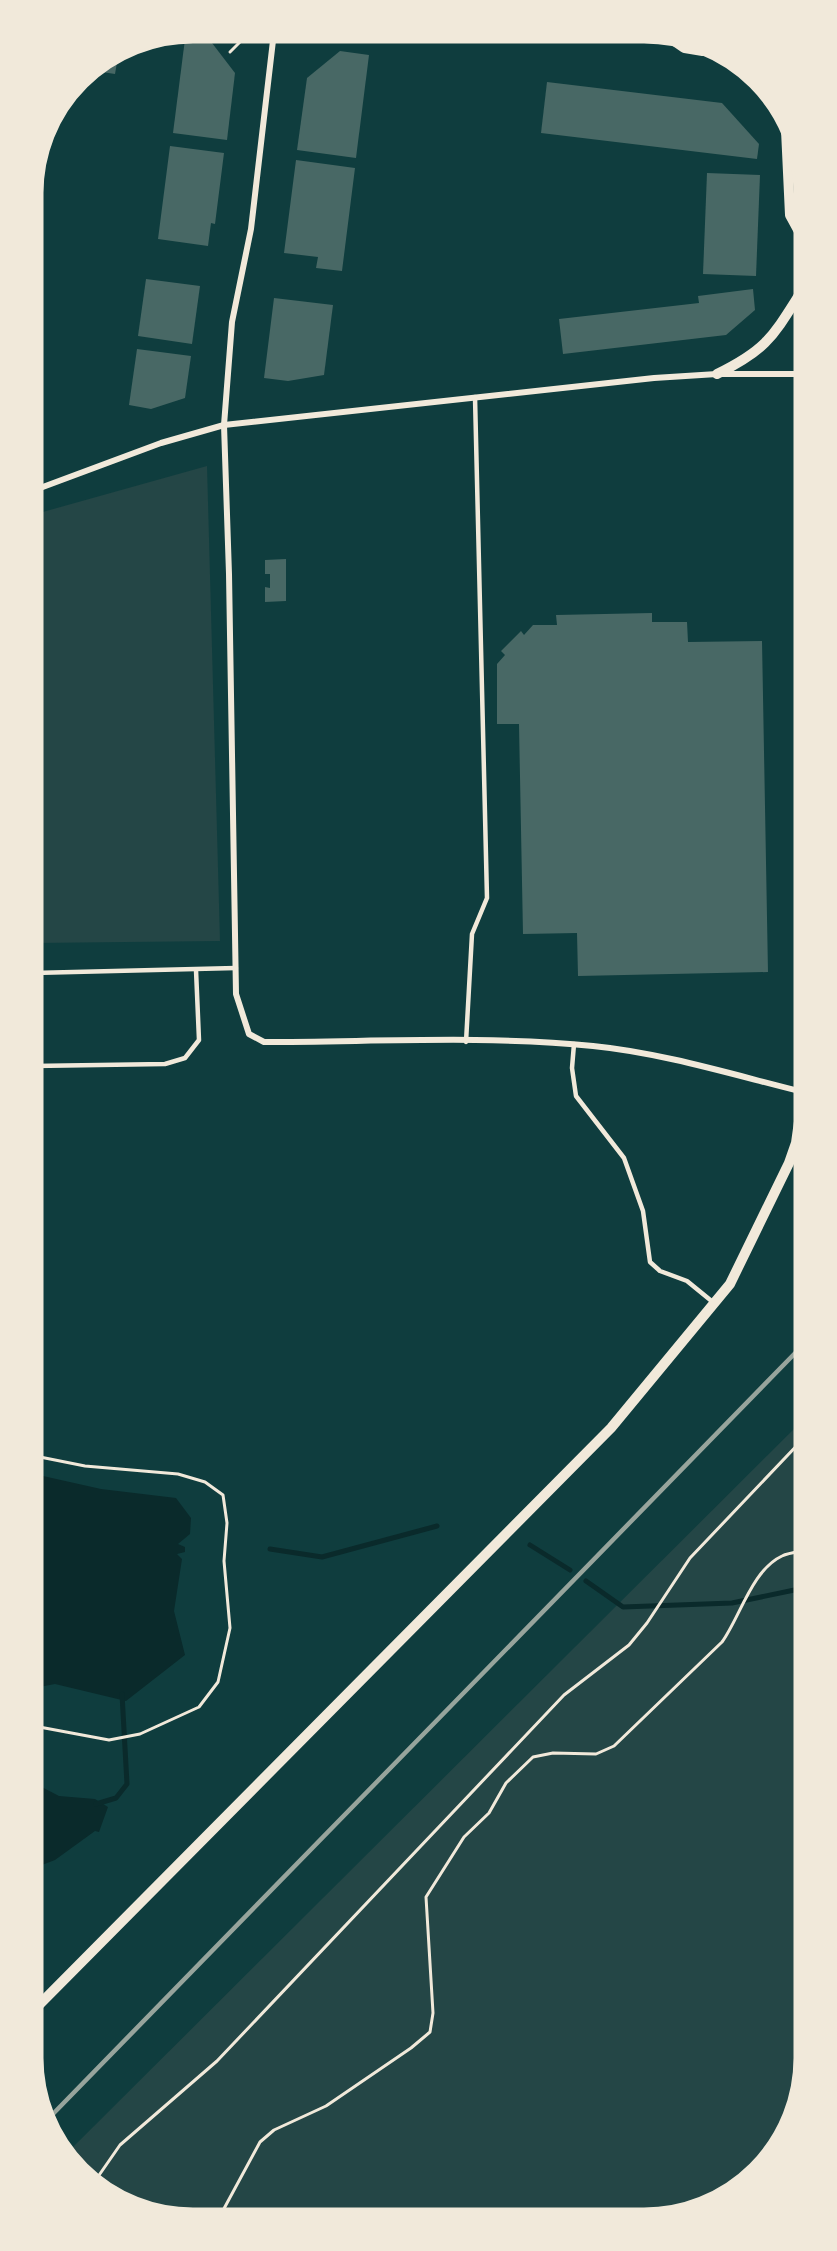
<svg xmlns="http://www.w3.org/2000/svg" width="837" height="2251" viewBox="0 0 837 2251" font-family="'IBM Plex Sans',sans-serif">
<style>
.green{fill:#244646}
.water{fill:#0a2a2b}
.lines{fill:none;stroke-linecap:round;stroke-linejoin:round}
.stream{stroke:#0a2a2b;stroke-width:5}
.building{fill:#486865}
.path{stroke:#f1e9da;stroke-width:3}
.service{stroke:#f1e9da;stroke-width:4.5}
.minor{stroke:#f1e9da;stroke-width:6}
.tertiary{stroke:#f1e9da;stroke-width:10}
.primary{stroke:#f1e9da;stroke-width:14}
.rail{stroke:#97a49c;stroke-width:4.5}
.rim{fill:none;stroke:#f1e9da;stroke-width:3}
</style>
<rect width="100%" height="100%" fill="#0f3d3e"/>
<g class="green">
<path d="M207 466 220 941 33 943 32 515Z"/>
<path d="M804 1419 805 2069 793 2120 766 2164 725 2198 676 2216H162L79 2173 68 2152Z"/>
</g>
<g class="water">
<path d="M34 1474 101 1489 176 1498 191 1518 190 1534 178 1544 185 1547V1552L177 1554 182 1559 174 1611 185 1655 126 1701 55 1684 34 1688Z"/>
<path d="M34 1783 59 1796 95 1799 108 1807 99 1832 95 1831 55 1860 34 1868Z"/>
</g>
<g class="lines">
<g class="stream">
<path d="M530 1545 570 1570"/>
<path d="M270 1549 322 1557 437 1526"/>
<path d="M586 1581 623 1607 732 1603 804 1588"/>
<path d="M96 1804 116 1798 127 1784 122 1694"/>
</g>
</g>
<g class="building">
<path d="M185 39 212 43 235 73 227 140 173 133Z"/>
<path d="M119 51 115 74 89 70 95 66Z"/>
<path d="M340 51 369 55 356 158 297 150 307 78Z"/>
<path d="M547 82 722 103 759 144 757 159 541 133Z"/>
<path d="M170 146 224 153 215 224 211 223 208 246 158 239Z"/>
<path d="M296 160 355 168 342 271 316 268 318 257 284 253Z"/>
<path d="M707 173 760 175 756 276 703 274Z"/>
<path d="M146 279 200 286 192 344 138 336Z"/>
<path d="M753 289 755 310 726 335 563 354 559 319 699 303 698 296Z"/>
<path d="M274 298 333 305 324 375 288 381 264 378Z"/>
<path d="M137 349 191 356 185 398 151 409 129 405Z"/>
<path d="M286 559V601L265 602V587L270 588V574H265V560Z"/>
<path d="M652 613V622H687L688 642 762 641 768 972 578 976 577 933 523 934 519 724H497V664L505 655 501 651 521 631 524 635 533 625H557L556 615Z"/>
</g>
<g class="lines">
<g class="path">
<path d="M230 52 249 33"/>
<path d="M34 1454 40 1457 85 1466 178 1474 205 1482 223 1495 227 1523 224 1561 230 1628 218 1682 199 1707 140 1734 109 1740 34 1726"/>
<path d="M95 2181 120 2145 217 2061 564 1695 629 1645 647 1623 690 1558 804 1438"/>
<path d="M220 2216 260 2142 274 2130 326 2106 411 2048 430 2032 433 2013 426 1897 464 1837 489 1813 506 1783 533 1757 553 1753 596 1754 614 1746 722 1642C740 1617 752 1570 782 1556 788 1553 798 1552 804 1551"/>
</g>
<g class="service">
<path d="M33 973 236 968"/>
<path d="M466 1042 472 934 487 898 475 397"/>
<path d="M574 1044 572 1068 576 1096 624 1158 643 1211 650 1262 660 1271 687 1281 714 1303"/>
<path d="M33 1066 165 1064 185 1058 199 1040 196 970"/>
</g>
<g class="minor">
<path d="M274 32 251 229 232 322 224 425 229 574 236 994 249 1034 264 1042C373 1042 485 1035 593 1046 663 1053 734 1075 803 1092"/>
<path d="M32 491 161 443 224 425 654 378 717 374H803"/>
</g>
<g class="tertiary">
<path d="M786 130 790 215 802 237"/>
<path d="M717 374C768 349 773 336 803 289"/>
<path d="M35 2009 611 1428 730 1284 789 1163 796 1143 804 1086"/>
</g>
<path class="primary" d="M669 35 685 46 703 49"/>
<path class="rail" d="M49 2118 804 1344"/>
</g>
<path d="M0 0H837V2251H0ZM193 42H644A151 151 0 0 1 795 193V2058A151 151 0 0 1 644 2209H193A151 151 0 0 1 42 2058V193A151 151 0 0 1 193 42Z" fill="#f1e9da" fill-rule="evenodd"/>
<path class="rim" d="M193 42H644A151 151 0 0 1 795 193V2058A151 151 0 0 1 644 2209H193A151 151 0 0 1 42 2058V193A151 151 0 0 1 193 42Z"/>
</svg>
